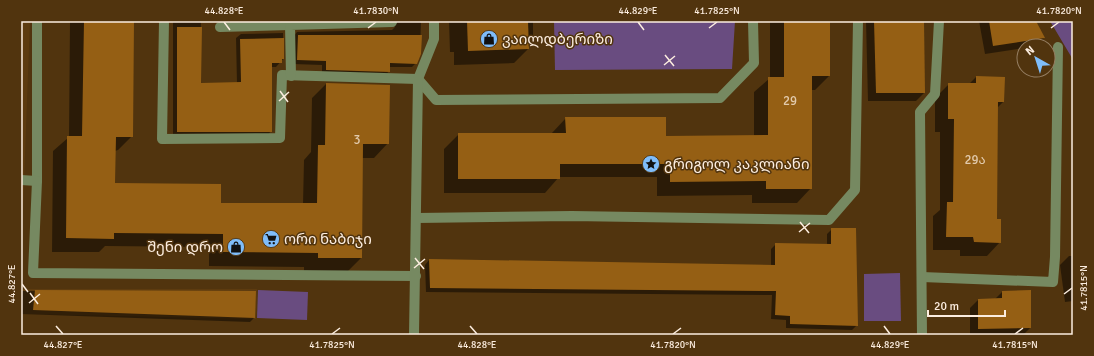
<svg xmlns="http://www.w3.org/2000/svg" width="1094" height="356" viewBox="0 0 1094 356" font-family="Signika,'Noto Sans Georgian',sans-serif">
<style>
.built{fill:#5d3b0f}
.green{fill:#694c80}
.shadow{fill:#0007}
.building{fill:#955f14}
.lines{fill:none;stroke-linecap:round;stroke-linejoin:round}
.minor{stroke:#768961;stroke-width:10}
.ticks{fill:none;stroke:#fceddf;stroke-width:1.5}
.labels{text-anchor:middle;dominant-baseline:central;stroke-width:3;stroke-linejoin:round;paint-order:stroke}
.number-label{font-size:13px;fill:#e2caac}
.poi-label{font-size:15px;fill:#fceddf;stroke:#51340e;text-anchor:start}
.neatline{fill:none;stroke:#fceddf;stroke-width:1.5}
.ticks-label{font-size:10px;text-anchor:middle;fill:#fceddf}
</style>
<rect width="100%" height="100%" fill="#51340e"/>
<g class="built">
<path d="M21 21H30L21 264Z"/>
<path d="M21 289H257L256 319 21 314Z"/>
</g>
<g class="green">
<path d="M554 21H735L732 69 555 70Z"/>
<path d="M1050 21H1073V61L1072 58Z"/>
<path d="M900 273 901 321H864V274Z"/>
<path d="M258 290 308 292 307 320 257 318Z"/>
</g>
<g class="shadow">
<path d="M70 21H133L132 136 118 150 115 151 114 184 220 204H303L304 160 311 152 312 98 326 84 388 143 374 158H362L361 258 347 272H304V267L209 266V247L105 246 99 252H52L53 151 69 137Z"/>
<path d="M173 21H201L200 84H237L236 38 241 34 283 33V59L276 67H271V131L267 136H173Z"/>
<path d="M391 21H421L420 54 416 63 412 67H389V71L385 76 322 74V65L293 64V37L297 32 392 30 395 27Z"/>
<path d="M449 21H533V36L528 41V49L514 63 454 65V52H450Z"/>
<path d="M770 21H829V76L815 90H811V188L797 203H752V195L657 196V177H559L545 193H444V149L459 134H551L566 118 665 137 754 136V92L770 78Z"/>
<path d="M866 21H923L924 93 916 101H868Z"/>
<path d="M979 21H1034L1044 38 1036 46H1024V48L985 54Z"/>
<path d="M21 40 22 41 21 105Z"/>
<path d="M976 77 1004 101 997 108 996 220 1000 242 987 256H960V250H933V216L940 210V132H935V98L949 84H969Z"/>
<path d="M832 229 857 325 852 330 786 328V320L771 319 772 295 426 292 425 265 429 260 771 266V249L776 244 827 245V234Z"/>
<path d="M1069 256H1073V301L1065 302 1060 265Z"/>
<path d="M21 291 255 292 254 318 250 322 21 314Z"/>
<path d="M1030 291V328L1023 335H970V308L978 300 995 299 1002 292Z"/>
</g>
<g class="building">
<path d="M84 21H134L133 137H116L115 183 221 184V203H317L318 145H325L326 83 390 85 389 144H363L362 258H318V253L223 252V234L114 233V239L66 238 67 136H82Z"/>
<path d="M467 21H528L529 49 468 51Z"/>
<path d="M784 21H830V76H812V189H766V181L670 182V164H560V179H458V133H566L565 117H666V136L768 135V77H784Z"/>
<path d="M874 21H924L925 93H876Z"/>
<path d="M989 21H1036L1045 38 993 46Z"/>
<path d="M177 27H202L201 83 241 82 240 39 284 38V59H282V63H272V132H177Z"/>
<path d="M298 35H422L421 54 417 64 390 63V72L326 70V61L297 60Z"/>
<path d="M976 76 1005 77 1004 102H998L997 219H1001V243L974 242 973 237H946L947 202H953L954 119H948V83H976Z"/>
<path d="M831 228H856L858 326 790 324V316L775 315 776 291 430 288 429 259 775 265V243L831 244Z"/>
<path d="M35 290 256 291 255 318 33 310Z"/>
<path d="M1031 290V328L978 329V299L1002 298V291Z"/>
</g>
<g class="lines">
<g class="minor">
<path d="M37 21V181L33 273 416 276"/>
<path d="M164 21 162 139 280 138 282 75 418 79 436 100 720 98 754 63 753 21"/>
<path d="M220 27 290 25"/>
<path d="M291 76 290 25 392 22"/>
<path d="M21 180 37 181"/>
<path d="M417 218 572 216 829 220 855 190 858 21"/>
<path d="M922 277 1053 282 1055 257 1058 47"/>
<path d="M414 335 418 79 434 39V21"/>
<path d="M922 335 920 112 935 94 939 21"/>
</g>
</g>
<path class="ticks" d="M224 22 230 30M638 22 644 30M368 28 376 22M709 28 717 22M1051 28 1059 22M665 55 674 66M664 65 675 56M280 91 288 102M279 101 289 92M800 222 809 233M799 232 810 223M415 258 424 269M414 268 425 259M22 284 28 292M30 293 38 304M1064 294 1072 288M29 303 40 294M56 326 63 334M470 326 477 334M884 326 890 334M332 334 340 328M673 334 681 328M1015 334 1023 328"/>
<defs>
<symbol id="shop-disc" viewBox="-11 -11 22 22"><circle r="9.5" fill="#7fbdfa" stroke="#51340e"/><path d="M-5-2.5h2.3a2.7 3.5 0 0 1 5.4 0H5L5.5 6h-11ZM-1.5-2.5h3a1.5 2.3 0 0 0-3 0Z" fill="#111"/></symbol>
<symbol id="sight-disc" viewBox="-11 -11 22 22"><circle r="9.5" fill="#7fbdfa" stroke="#51340e"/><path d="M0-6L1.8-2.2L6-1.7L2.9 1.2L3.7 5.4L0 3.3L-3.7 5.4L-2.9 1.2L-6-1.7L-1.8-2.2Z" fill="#111"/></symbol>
<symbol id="supermarket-disc" viewBox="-11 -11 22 22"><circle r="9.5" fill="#7fbdfa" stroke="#51340e"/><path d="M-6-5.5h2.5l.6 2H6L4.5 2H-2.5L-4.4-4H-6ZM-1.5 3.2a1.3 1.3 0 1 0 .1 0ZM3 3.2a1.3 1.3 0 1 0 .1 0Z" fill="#111"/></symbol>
</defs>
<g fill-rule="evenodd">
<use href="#shop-disc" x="479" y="29" width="20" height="20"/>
<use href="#sight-disc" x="641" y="154" width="20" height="20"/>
<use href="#supermarket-disc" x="261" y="229" width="20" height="20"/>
<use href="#shop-disc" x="226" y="237" width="20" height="20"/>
</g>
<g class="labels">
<g class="number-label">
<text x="790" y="101">29</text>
<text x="357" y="140">3</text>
<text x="975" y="160">29ა</text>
</g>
<g class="poi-label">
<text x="502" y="39">ვაილდბერიზი</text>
<text x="664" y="164">გრიგოლ კაკლიანი</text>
<text x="284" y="239">ორი ნაბიჯი</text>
<text x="223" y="247" text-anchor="end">შენი დრო</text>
</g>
</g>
<rect width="1094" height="356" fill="none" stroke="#51340e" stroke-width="44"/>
<g transform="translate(1036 58) rotate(321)"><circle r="19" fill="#51340e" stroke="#957e62"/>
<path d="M0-3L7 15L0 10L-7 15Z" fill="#7fbdfa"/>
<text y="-6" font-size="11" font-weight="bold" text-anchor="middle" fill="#fceddf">N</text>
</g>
<path d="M928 310v6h77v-6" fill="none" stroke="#fceddf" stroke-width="2"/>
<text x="934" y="310" font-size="12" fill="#fceddf" stroke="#51340e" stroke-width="3" paint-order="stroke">20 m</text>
<rect x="22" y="22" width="1050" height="312" class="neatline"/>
<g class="ticks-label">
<text x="224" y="14">44.828°E</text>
<text x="376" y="14">41.7830°N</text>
<text x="638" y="14">44.829°E</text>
<text x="717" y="14">41.7825°N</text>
<text x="1059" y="14">41.7820°N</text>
<text transform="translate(11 284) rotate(-90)" y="4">44.827°E</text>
<text transform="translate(1083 288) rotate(-90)" y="4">41.7815°N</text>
<text x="63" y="348">44.827°E</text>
<text x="332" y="348">41.7825°N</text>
<text x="477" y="348">44.828°E</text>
<text x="673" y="348">41.7820°N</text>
<text x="890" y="348">44.829°E</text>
<text x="1015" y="348">41.7815°N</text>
</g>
</svg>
